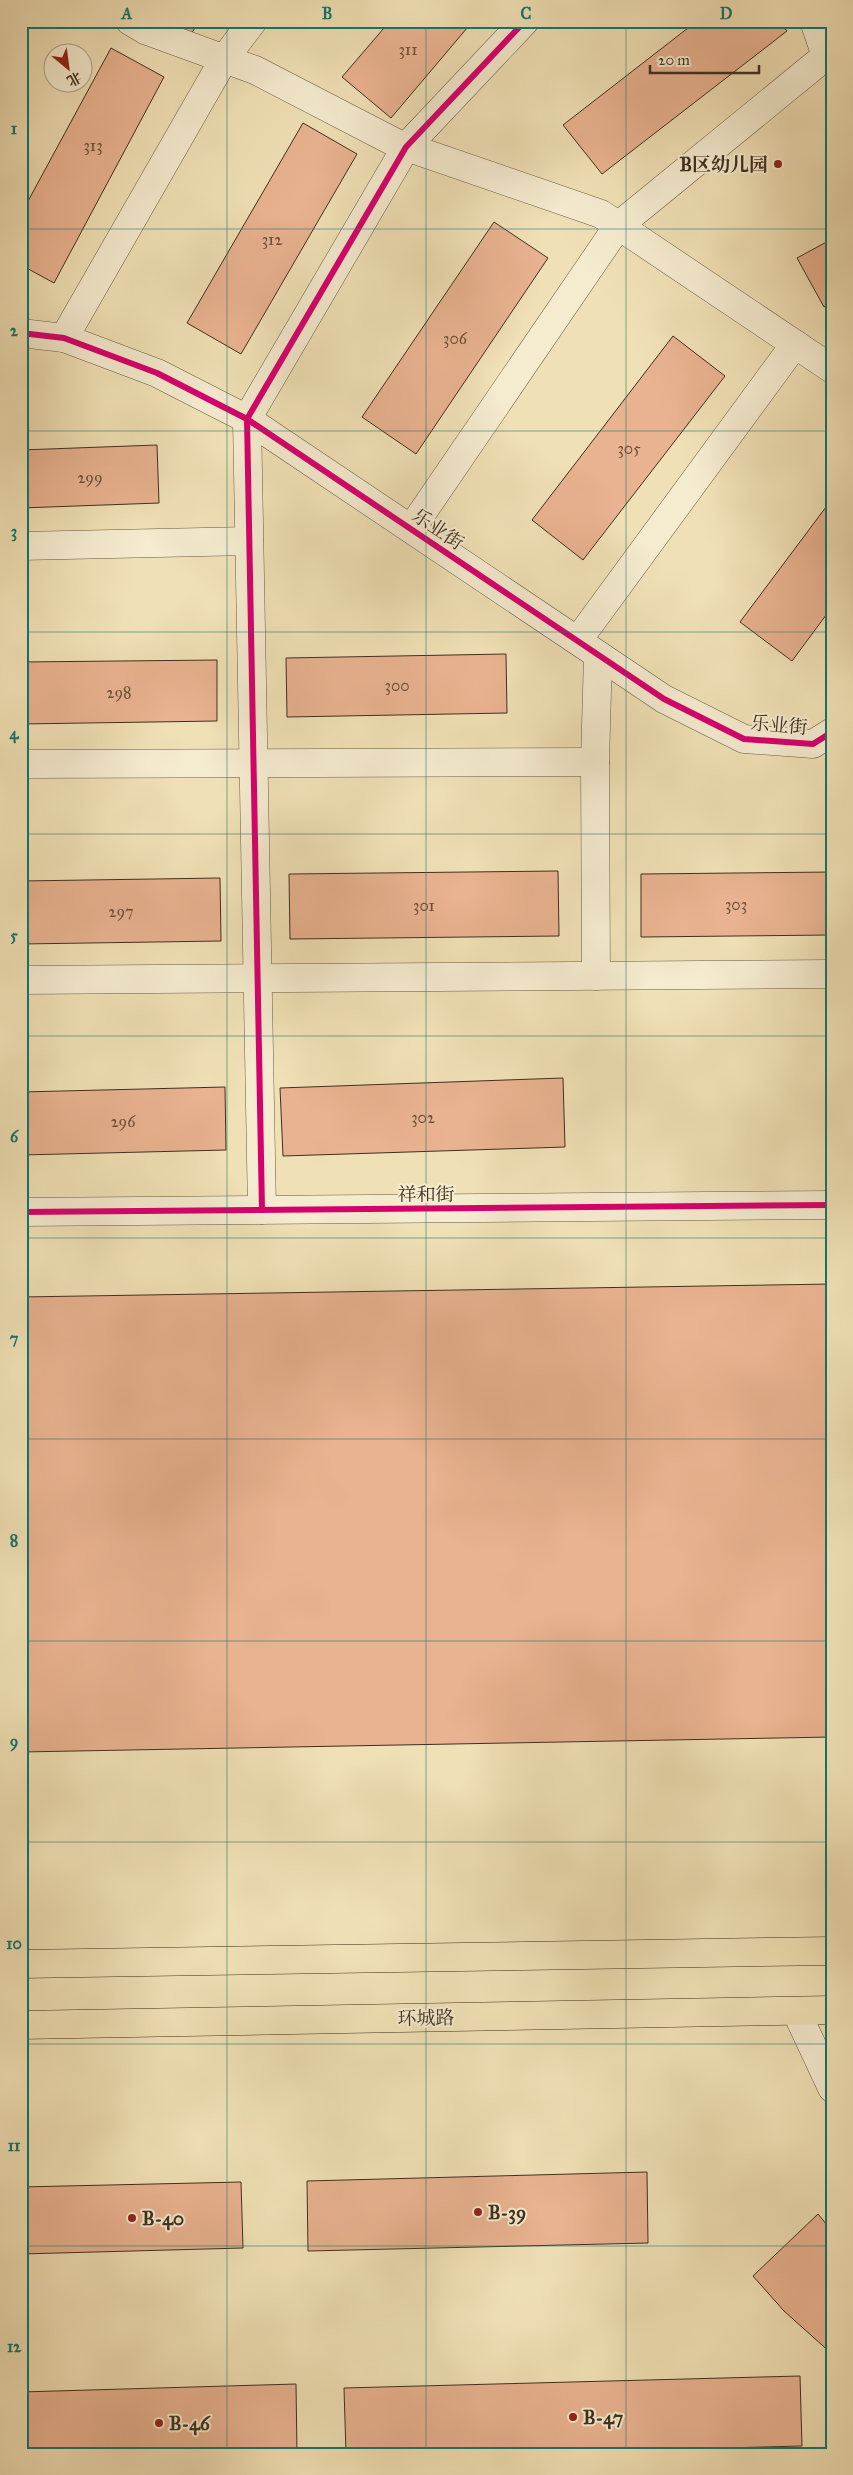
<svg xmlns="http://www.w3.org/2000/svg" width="853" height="2475" viewBox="0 0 853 2475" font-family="'IM FELL Great Primer','Noto Serif SC',serif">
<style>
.building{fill:#e9b290;stroke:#3e301e}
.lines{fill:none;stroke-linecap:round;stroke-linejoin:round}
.minor-casing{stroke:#6a5c44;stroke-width:29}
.major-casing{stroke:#3e301e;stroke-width:29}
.minor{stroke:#f5ebcf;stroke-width:28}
.major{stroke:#f0e0b5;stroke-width:28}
.cycleway-casing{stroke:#f5ebcf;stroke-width:9}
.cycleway{stroke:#d6006c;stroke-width:6}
.grid{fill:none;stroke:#0f766e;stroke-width:1;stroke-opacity:0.55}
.poi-dot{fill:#8f2418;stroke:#f5ebcf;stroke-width:2}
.labels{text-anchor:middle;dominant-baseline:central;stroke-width:4;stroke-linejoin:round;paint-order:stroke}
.number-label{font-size:16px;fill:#69503a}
.poi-label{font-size:19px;font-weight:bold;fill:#3e301e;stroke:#f5ebcf;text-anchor:start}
.street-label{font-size:19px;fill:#3e301e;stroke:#f5ebcf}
.neatline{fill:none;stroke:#0f766e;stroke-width:2}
.grid-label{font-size:16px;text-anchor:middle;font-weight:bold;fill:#0f766e}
</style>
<rect width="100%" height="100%" fill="#f0e0b5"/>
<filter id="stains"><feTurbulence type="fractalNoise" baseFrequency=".004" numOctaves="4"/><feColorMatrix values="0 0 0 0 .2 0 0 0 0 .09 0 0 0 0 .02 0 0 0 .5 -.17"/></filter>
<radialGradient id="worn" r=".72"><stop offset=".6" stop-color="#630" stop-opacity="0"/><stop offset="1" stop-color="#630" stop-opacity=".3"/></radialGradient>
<g class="building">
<path d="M166 21H200L188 38Z"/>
<path d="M390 21H473L391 118 342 77Z"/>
<path d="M697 21H779L787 31 602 174 563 125Z"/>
<path d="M111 48 164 77 54 283 21 265V214Z"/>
<path d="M303 123 357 154 241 354 187 323Z"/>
<path d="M494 222 548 258 416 454 362 417Z"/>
<path d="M832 239V302L824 307 797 258Z"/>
<path d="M673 336 725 376 583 560 532 520Z"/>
<path d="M157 445 159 503 21 508V450Z"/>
<path d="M832 499V607L792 661 740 622Z"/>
<path d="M506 654 507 713 287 717 286 658Z"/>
<path d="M217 660V721L21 724V662Z"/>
<path d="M558 871 559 936 290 939 289 874Z"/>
<path d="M832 872V935L641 937V874Z"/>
<path d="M220 878 221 941 21 944V881Z"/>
<path d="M563 1078 565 1147 283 1156 280 1088Z"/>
<path d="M225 1087 226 1150 21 1155V1092Z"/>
<path d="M832 1284V1737L21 1752V1297Z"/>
<path d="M647 2172 648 2243 308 2251 307 2181Z"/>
<path d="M241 2182 243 2248 21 2254V2187Z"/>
<path d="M818 2214 832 2231V2354L784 2311 753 2276Z"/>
<path d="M800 2376 802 2446 490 2454H346L344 2388Z"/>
<path d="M296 2384 297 2454H21V2392Z"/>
</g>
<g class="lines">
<defs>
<g id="minor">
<path d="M130 21 145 30 255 70 398 144 601 214 832 369"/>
<path d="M21 333 64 338 157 373 247 419 664 699 744 739 813 744 832 732"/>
<path d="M64 338 224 59 253 21"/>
<path d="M411 529 618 226 826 56 814 21"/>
<path d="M21 546 249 541"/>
<path d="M578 640 795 344"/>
<path d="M595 762 598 655"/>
<path d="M21 764 595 762 596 976"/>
<path d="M21 980 832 974"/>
<path d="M262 1210 247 419 406 147 525 21"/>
<path d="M21 1212 832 1205"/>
<path d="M796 2011 832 2088"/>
</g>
<g id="major">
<path d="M21 1964 832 1951"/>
<path d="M21 2025 832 2010"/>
</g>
</defs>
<use href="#minor" class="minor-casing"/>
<use href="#major" class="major-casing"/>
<use href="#minor" class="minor"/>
<use href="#major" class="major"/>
<defs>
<g id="cycleway">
<path d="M21 333 64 338 157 373 247 419 664 699 744 739 813 744 832 732"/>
<path d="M262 1210 247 419 406 147 525 21"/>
<path d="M21 1212 832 1205"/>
</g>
</defs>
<use href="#cycleway" class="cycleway-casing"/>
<use href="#cycleway" class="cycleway"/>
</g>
<path class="grid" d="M227 21V2454M426 21V2454M626 21V2454M21 229H832M21 431H832M21 632H832M21 834H832M21 1036H832M21 1238H832M21 1439H832M21 1641H832M21 1842H832M21 2044H832M21 2246H832"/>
<g class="poi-dot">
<circle cx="778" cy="164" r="5"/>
<circle cx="478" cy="2212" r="5"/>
<circle cx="132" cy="2218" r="5"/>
<circle cx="573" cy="2417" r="5"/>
<circle cx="159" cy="2423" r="5"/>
</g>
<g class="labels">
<g class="number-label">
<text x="408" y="49">311</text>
<text x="93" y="145">313</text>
<text x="272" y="239">312</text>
<text x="455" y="338">306</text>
<text x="629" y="448">305</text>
<text x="90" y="477">299</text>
<text x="397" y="685">300</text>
<text x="119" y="692">298</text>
<text x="736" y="904">303</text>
<text x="424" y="905">301</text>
<text x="121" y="911">297</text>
<text x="423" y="1117">302</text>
<text x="123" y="1121">296</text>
</g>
<g class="poi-label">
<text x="768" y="164" text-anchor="end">B区幼儿园</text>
<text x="488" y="2212">B-39</text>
<text x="142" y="2218">B-40</text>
<text x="583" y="2417">B-47</text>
<text x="169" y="2423">B-46</text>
</g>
<g class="street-label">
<text transform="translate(438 529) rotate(34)">乐业街</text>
<text transform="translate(779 725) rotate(5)">乐业街</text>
<text x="426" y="1194">祥和街</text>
<text transform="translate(426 2018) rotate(-1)">环城路</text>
</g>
</g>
<rect width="853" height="2475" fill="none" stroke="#f0e0b5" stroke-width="55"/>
<g transform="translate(68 68) rotate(151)"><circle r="24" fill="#f5ebcf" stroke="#aca088"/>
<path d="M0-4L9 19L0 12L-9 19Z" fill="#8f2418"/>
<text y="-8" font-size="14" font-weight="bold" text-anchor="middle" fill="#3e301e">北</text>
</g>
<path d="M650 65v8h109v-8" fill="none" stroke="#3e301e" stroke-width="2.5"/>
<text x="658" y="65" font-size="15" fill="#3e301e" stroke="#f5ebcf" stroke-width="4" paint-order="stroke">20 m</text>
<rect x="28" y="28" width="798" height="2420" class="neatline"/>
<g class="grid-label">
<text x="127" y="19">A</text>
<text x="327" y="19">B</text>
<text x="526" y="19">C</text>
<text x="726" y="19">D</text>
<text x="14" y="134">1</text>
<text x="14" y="336">2</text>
<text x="14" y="537">3</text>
<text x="14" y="739">4</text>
<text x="14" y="941">5</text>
<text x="14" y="1142">6</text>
<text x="14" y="1344">7</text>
<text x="14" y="1546">8</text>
<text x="14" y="1747">9</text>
<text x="14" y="1949">10</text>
<text x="14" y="2151">11</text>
<text x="14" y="2352">12</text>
</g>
<rect width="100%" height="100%" filter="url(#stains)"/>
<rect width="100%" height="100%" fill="url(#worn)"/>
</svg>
